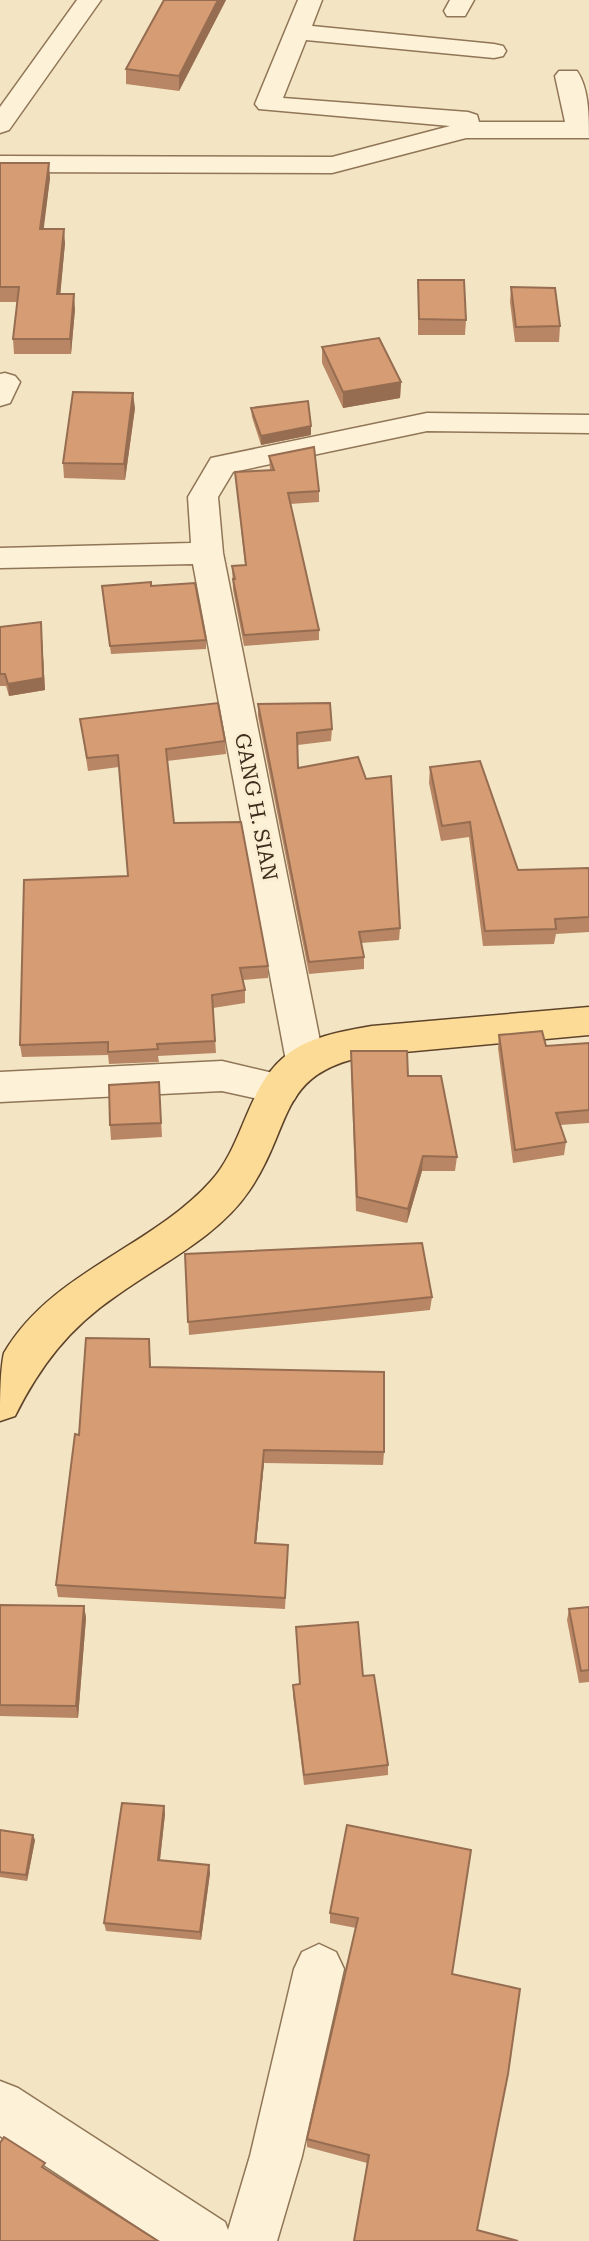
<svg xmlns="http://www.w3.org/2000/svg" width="589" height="2241" viewBox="0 0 589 2241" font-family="'Roboto Serif',serif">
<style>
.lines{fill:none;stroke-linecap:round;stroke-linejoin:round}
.minor-casing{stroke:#907557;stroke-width:3}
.major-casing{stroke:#5e432b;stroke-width:3}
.minor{fill:#fdf1d7;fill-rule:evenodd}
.major{fill:#fbdb96;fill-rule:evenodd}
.wall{fill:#b88664}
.shaded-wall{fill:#966d51}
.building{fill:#d69c74;stroke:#966d51;stroke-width:2}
.labels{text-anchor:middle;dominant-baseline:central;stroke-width:6;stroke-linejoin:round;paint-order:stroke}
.street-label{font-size:21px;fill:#3e2d1d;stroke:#faeed3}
</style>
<rect width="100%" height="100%" fill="#f3e5c3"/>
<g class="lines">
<defs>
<g id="minor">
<path d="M77 0H101L9 130 0 133V107Z"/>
<path d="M298 0H322L312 26 494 44 503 46 506 51 503 56 494 58 306 40 283 98 468 112 477 115 479 122H565L555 76 559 71H577C589 88 589 117 589 138H466L332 173 0 172V156L332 157 450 126 259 109 255 104Z"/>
<path d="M450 0H474L465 16H447L444 11Z"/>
<path d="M5 373 15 376 20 382 10 403 0 406V374Z"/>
<path d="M427 413 589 415V433L427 431 233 472 218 497 223 553 324 1061 318 1071 305 1076 292 1071 286 1061 193 564 0 568V548L191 543 188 497 211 458Z"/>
<path d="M222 1061 294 1078 300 1089 294 1100 281 1104 222 1091 0 1102V1072Z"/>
<path d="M319 1944 336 1952 344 1969 302 2156 277 2241H159L0 2136V2081L18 2088 225 2222 228 2230 250 2156 294 1969 302 1952Z"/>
</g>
<path id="major" d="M589 1007V1035L372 1055C275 1072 295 1124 249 1191 218 1237 160 1264 116 1296 69 1328 40 1366 15 1416L0 1421C0 1402 0 1370 4 1353 51 1272 151 1248 211 1181 243 1146 247 1089 283 1058 306 1037 343 1031 372 1026Z"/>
</defs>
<use href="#minor" class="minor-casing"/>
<use href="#major" class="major-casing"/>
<use href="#minor" class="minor"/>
<use href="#major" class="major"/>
</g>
<g class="wall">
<path d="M226 0 179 91 126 84V69Z"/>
<path d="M0 163 50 178 43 229 65 243 60 294 75 309 71 354H14L13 339 17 302H0Z"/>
<path d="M418 280 466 320 465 335H418Z"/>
<path d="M511 287 560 326 559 342H515L510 302Z"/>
<path d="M322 347 401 382 400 398 343 408 322 363Z"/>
<path d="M135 408 125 480 64 478 63 463Z"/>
<path d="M251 408 311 435 261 445 252 417Z"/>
<path d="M269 456 319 491V502L290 504 319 630V640L244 646 233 590 232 566 245 565 235 472 270 470Z"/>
<path d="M102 586H151L206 640V649L111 654Z"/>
<path d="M41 622 45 690 9 696 6 686H0V627Z"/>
<path d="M258 704 332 729 331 741 298 745V768L400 928 399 940 361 943 364 957V969L309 974 258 716Z"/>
<path d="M80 719 225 741 226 754 167 761 174 823 268 966V978L243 980 245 990V1003L213 1008 216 1053 158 1056 159 1062 109 1064 108 1055 22 1057 20 1045 128 876 119 767 88 771Z"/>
<path d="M430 767 518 870 589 868V932L556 934 554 944 483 946 469 837 441 841 429 783Z"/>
<path d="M499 1035 546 1046 589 1043V1123L560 1125 566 1142 564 1155 513 1163 498 1048Z"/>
<path d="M351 1051 408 1076 457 1157 455 1171H422L407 1223 356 1211 351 1066Z"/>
<path d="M159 1082 162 1137 111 1140 110 1125Z"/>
<path d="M185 1254 432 1297 430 1310 189 1335Z"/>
<path d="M149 1339 151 1368 384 1452 383 1465 264 1463 256 1543 288 1545 285 1609 58 1597 56 1585 79 1435Z"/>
<path d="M0 1605 84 1606 86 1618 78 1718 0 1716Z"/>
<path d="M589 1607V1682L579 1683 567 1620 569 1609Z"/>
<path d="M296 1627 363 1676 388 1765V1775L304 1785 293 1695V1685L300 1684Z"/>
<path d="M164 1806 165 1814 160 1860 209 1865 210 1873 201 1940 106 1931 104 1923Z"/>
<path d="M347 1825 452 1974 477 2230 354 2241 367 2163 307 2147V2139L356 1928 330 1923V1913Z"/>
<path d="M0 1830 35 1840 27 1881 0 1877Z"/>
</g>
<g class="shaded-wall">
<path d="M218 0H226L179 91V76Z"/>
<path d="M49 163 50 178 42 243 40 229Z"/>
<path d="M64 229 65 243 59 309 57 294Z"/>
<path d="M74 294 75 309 71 354 70 339Z"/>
<path d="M401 382 400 398 343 408V392Z"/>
<path d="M133 393 135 408 125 480 124 464Z"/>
<path d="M311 426V435L261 445V436Z"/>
<path d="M41 622 45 690 9 696 8 684Z"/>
<path d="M423 1156 422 1171 407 1223 408 1209Z"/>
<path d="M264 1450V1463L255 1555V1543Z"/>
<path d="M84 1606 86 1618 78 1718 76 1706Z"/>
<path d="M164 1806 165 1814 159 1868 158 1860Z"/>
<path d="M33 1835 35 1840 27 1881 26 1875Z"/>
<path d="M209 1865 210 1873 201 1940 200 1932Z"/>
</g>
<g class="building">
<path d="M164 0H218L179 76 126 69Z"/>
<path d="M0 163H49L40 229H64L57 294H74L70 339H13L19 287H0Z"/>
<path d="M418 280H464L466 320 419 319Z"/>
<path d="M511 287 555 288 560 326 516 327Z"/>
<path d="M379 338 401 382 343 392 322 347Z"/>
<path d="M73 392 133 393 124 464 63 463Z"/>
<path d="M308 401 311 426 261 436 251 408Z"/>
<path d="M314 447 319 491 288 493 319 630 244 635 233 579H235L232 566 246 565 235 472 274 470 269 456Z"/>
<path d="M151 582V586L195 583 206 640 110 646 102 586Z"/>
<path d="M41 622 43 678 8 684 5 674H0V627Z"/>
<path d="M218 703 225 741 166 749 174 823 241 822 268 966 240 968 245 990 212 995 215 1041 157 1044 158 1049 108 1052V1042L20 1045 24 880 128 876 118 755 87 758 80 719Z"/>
<path d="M330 703 332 729 297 733 298 768 358 757 366 779 391 776 400 928 359 932 364 957 309 962 258 704Z"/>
<path d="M480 761 518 870 589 868V917L555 919 556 929 485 931 470 822 442 826 430 767Z"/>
<path d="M542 1031 546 1046 589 1043V1110L556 1113 566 1142 515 1150 499 1035Z"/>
<path d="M351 1051H407L408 1076H441L457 1157 423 1156 408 1209 357 1197Z"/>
<path d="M159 1082 161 1123 110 1125 109 1085Z"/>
<path d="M422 1243 432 1297 188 1322 185 1254Z"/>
<path d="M86 1338 149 1339 150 1367 384 1372V1452L264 1450 255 1543 288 1545 285 1598 56 1585 75 1434 79 1435Z"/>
<path d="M0 1605 84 1606 76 1706 0 1705Z"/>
<path d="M589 1607V1670L581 1671 569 1609Z"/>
<path d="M358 1622 363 1676 374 1675 388 1765 304 1775 293 1685 300 1684 296 1627Z"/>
<path d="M122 1803 164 1806 158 1860 209 1865 200 1932 104 1923Z"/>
<path d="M347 1825 471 1850 452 1974 520 1989 508 2074 477 2230 518 2241H354L369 2155 307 2139 358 1918 330 1913Z"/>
<path d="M0 1830 33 1835 26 1875 0 1872Z"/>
<path d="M4 2137 45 2163 42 2167 158 2241H0V2143Z"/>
</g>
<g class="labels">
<g class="street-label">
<text transform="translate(256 807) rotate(79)">GANG H. SIAN</text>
</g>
</g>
</svg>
